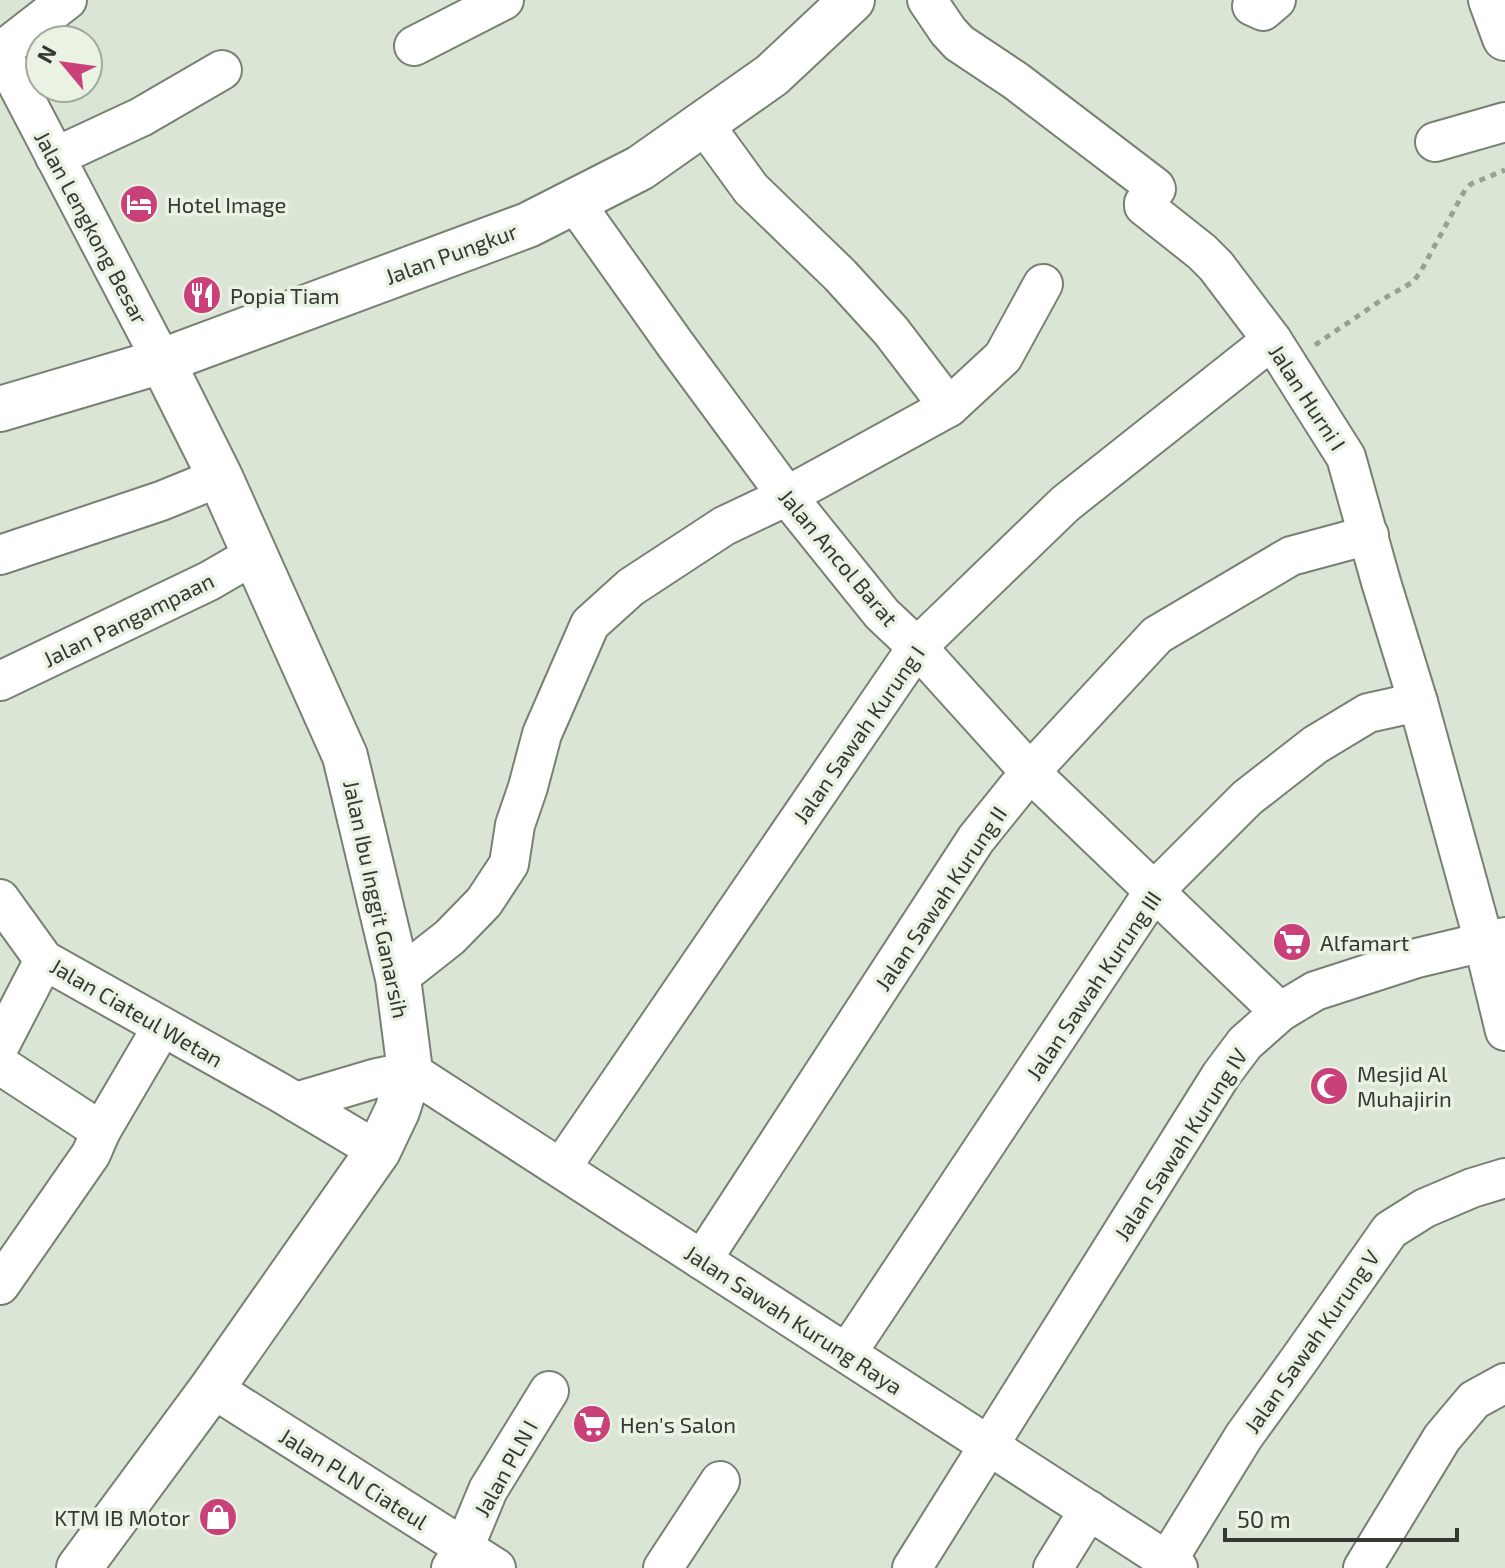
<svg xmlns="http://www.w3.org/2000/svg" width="1505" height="1568" viewBox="0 0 1505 1568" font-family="'Exo 2',sans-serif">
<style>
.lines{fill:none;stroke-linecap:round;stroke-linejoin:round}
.minor-casing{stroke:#788073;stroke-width:42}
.major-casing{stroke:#788073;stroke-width:48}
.path{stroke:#989f94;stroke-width:5;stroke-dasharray:6 6;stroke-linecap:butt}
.minor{stroke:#fff;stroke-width:38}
.major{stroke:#fff;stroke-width:44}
.labels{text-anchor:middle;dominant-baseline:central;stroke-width:7;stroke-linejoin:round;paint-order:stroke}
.poi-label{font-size:22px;fill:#363933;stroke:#e9f2e3;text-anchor:start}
.street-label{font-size:22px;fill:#363933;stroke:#e9f2e3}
</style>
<rect width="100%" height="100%" fill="#dbe5d6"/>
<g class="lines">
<defs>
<g id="minor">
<path d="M927 0 948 31 959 43 1016 81 1155 187 1156 189 1144 203V206L1202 252 1216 266 1272 340 1346 457 1381 582 1418 702 1479 924 1505 1031"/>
<path d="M1252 6 1263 11 1276 0"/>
<path d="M414 46 504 0"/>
<path d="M0 51 162 361"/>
<path d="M0 52 67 0"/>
<path d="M703 123 751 189 840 275 891 331 949 407"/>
<path d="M1435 142 1505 122"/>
<path d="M55 157 141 117 222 70"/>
<path d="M575 203 675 344 787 496 882 614 917 647 1030 772 1280 1012"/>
<path d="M0 555 161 501 220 477"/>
<path d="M0 681 209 581 254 555"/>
<path d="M0 899 44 960 279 1092 378 1151"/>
<path d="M398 978 450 937 484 902 509 864 515 825 528 787 542 734 590 624 631 587 724 526 787 496 949 407 1003 357 1043 284"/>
<path d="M0 1045 44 960"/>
<path d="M0 1065 101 1131"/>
<path d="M296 1102 377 1078 410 1071 1178 1568"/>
<path d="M561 1168 917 647 1065 504 1272 340"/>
<path d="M702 1260 976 839 1030 772 1157 635 1291 556 1369 535"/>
<path d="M0 1285 91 1154 101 1131 162 1027"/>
<path d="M847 1353 1154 891 1247 798 1315 745 1368 713 1418 702"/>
<path d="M212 1388 496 1568"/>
<path d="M1167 1561 1244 1436 1299 1360 1390 1230 1425 1208 1472 1188 1505 1178"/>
<path d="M451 1568 464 1548 488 1490 549 1391"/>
<path d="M663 1568 720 1481"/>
<path d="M912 1568 1221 1075 1245 1043 1280 1012 1315 991 1417 958 1505 937"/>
<path d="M1053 1568 1089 1510"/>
<path d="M1363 1568 1442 1438 1474 1400 1505 1383"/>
</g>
<g id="major">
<path d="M1491 0 1505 38"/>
<path d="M0 409 162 361 528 225 640 168 772 75 852 0"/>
<path d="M79 1568 212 1388 378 1151 397 1111 410 1071 398 978 345 756 220 477 162 361"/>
</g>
</defs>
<use href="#minor" class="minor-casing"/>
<use href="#major" class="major-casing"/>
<path class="path" d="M1315 345 1383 299 1413 282 1421 271 1465 190 1471 184 1505 170"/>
<use href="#minor" class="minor"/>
<use href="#major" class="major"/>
</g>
<defs>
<symbol id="hotel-disc" viewBox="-11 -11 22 22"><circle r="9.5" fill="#ca4079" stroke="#e9f2e3"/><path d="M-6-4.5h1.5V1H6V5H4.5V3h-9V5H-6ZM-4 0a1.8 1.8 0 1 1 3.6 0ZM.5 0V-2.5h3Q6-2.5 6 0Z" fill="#fff"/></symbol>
<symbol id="restaurant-disc" viewBox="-11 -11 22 22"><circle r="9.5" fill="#ca4079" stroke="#e9f2e3"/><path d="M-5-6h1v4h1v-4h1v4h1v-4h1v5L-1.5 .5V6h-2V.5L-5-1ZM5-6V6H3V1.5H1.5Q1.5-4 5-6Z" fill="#fff"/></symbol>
<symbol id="supermarket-disc" viewBox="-11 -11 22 22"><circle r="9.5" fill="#ca4079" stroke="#e9f2e3"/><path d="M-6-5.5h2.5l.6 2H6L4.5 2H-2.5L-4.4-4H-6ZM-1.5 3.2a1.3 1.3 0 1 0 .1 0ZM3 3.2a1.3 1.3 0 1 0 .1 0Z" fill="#fff"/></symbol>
<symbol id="mosque-disc" viewBox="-11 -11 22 22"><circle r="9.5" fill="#ca4079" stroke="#e9f2e3"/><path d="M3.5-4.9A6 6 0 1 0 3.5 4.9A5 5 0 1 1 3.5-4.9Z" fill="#fff"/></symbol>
<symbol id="shop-disc" viewBox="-11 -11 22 22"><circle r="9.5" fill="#ca4079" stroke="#e9f2e3"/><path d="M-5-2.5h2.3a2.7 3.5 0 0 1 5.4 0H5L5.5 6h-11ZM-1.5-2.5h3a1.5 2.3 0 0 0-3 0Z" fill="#fff"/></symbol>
</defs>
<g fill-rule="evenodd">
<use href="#hotel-disc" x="117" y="182" width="44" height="44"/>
<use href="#restaurant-disc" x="180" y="273" width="44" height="44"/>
<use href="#supermarket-disc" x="1270" y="920" width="44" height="44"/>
<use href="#mosque-disc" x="1307" y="1064" width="44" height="44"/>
<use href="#supermarket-disc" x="570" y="1402" width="44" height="44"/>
<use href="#shop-disc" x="196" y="1495" width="44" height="44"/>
</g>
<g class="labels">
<g class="poi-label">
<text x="167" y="204">Hotel Image</text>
<text x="230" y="295">Popia Tiam</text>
<text x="1320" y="942">Alfamart</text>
<text x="1357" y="1073">Mesjid Al<tspan x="1357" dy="25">Muhajirin</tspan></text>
<text x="620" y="1424">Hen's Salon</text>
<text x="190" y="1517" text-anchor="end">KTM IB Motor</text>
</g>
<g class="street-label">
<text transform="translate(92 227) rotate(62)">Jalan Lengkong Besar</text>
<text transform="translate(451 253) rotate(-20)">Jalan Pungkur</text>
<text transform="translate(1308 397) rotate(57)">Jalan Hurni I</text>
<text transform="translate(839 557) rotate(50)">Jalan Ancol Barat</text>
<text transform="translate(128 619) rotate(-26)">Jalan Pangampaan</text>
<text transform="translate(858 734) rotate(-55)">Jalan Sawah Kurung I</text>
<text transform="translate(940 898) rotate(-56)">Jalan Sawah Kurung II</text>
<text transform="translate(377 899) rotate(78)">Jalan Ibu Inggit Ganarsih</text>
<text transform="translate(1093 985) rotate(-56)">Jalan Sawah Kurung III</text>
<text transform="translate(137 1012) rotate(30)">Jalan Ciateul Wetan</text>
<text transform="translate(1180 1144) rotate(-57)">Jalan Sawah Kurung IV</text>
<text transform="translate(794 1319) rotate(33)">Jalan Sawah Kurung Raya</text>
<text transform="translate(1311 1341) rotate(-55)">Jalan Sawah Kurung V</text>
<text transform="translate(505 1468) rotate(-61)">Jalan PLN I</text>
<text transform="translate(354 1478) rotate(32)">Jalan PLN Ciateul</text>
</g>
</g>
<g transform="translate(64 64) rotate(299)"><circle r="38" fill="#e9f2e3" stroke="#a1a89d" stroke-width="2"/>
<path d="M0-6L14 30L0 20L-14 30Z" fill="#ca4079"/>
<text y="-12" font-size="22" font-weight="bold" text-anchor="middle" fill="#363933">N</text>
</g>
<path d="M1225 1528v12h232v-12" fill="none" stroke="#363933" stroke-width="4"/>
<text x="1237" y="1528" font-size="24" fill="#363933" stroke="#e9f2e3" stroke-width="6" paint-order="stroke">50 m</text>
</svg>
